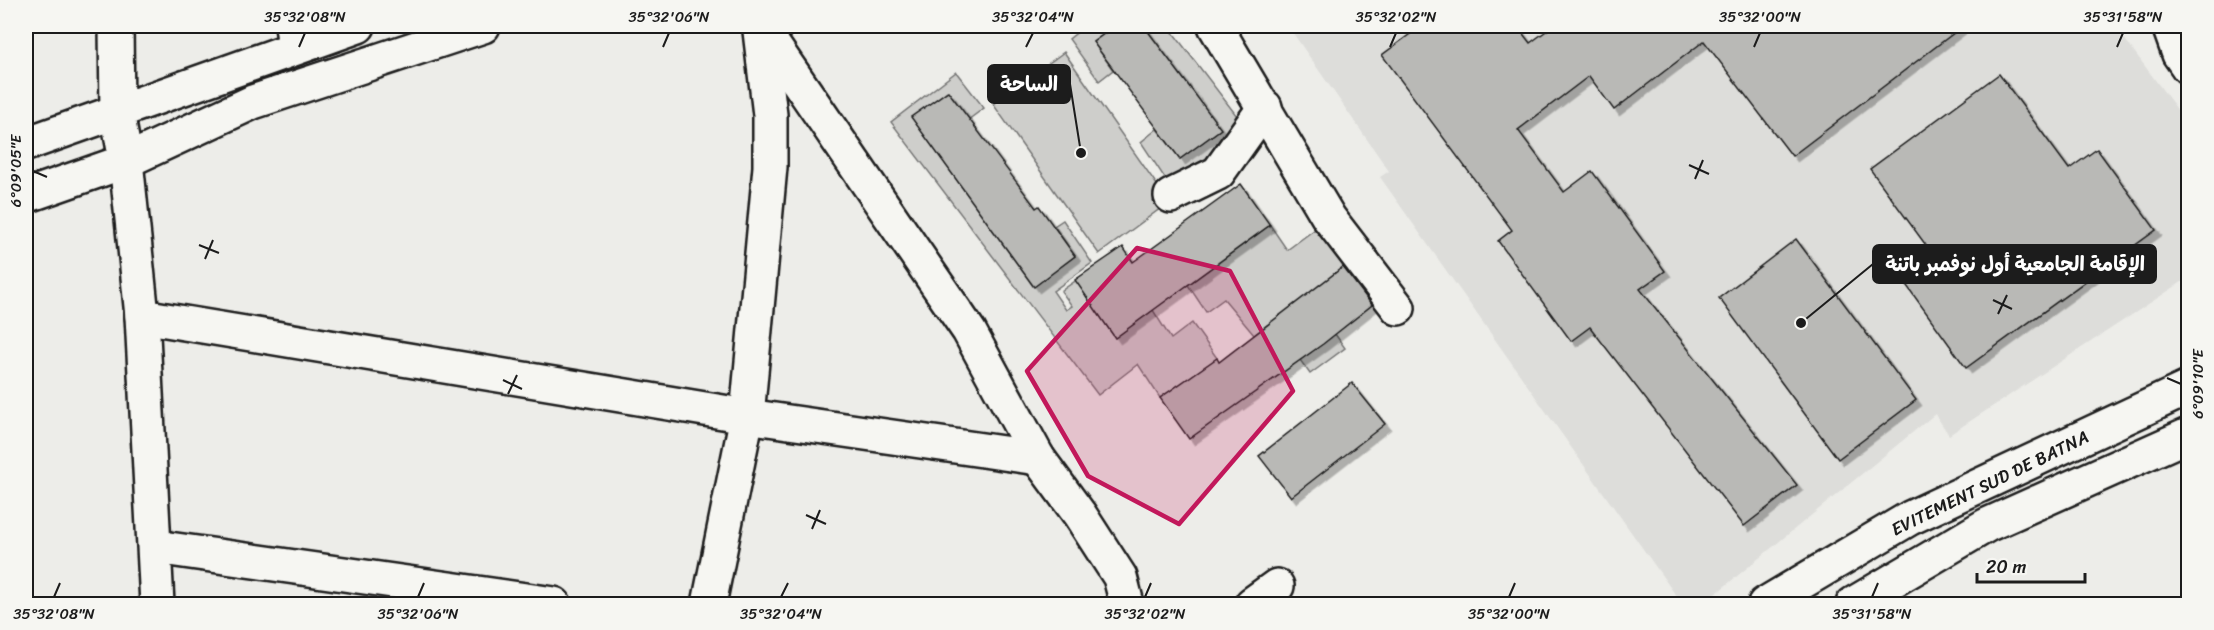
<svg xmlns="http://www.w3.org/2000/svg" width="2214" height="630" viewBox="0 0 2214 630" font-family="Sriracha,'Playpen Sans Arabic',sans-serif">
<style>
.built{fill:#ddddda}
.green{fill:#cececb;stroke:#757574;stroke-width:1.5}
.building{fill:#b9b9b6;stroke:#1c1c1c;stroke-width:1.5;filter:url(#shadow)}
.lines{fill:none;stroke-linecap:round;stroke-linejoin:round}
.street-casing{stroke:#1c1c1c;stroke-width:38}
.secondary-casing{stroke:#1c1c1c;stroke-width:38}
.highway-casing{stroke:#1c1c1c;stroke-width:38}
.street{stroke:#f6f6f2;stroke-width:33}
.secondary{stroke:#f6f6f2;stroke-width:33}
.highway{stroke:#f6f6f2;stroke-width:33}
.marked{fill:#c2185b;fill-opacity:0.2;stroke:#c2185b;stroke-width:4.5;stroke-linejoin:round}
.ticks{fill:none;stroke:#1c1c1c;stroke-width:2}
.labels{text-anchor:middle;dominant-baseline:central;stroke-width:6;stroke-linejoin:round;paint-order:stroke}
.street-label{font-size:18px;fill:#1c1c1c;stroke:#f6f6f2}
.leader{fill:none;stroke:#1c1c1c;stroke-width:2}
.callout-dot{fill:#1c1c1c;stroke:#f6f6f2;stroke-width:2}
.callout{fill:#1c1c1c;stroke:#1c1c1c;stroke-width:2}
.callout-label{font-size:20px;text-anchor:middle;font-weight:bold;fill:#fff}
.neatline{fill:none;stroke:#1c1c1c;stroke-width:2}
.ticks-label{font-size:15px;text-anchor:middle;fill:#1c1c1c}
</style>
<defs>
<filter id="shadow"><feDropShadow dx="5.5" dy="5.5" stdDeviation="0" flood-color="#0004"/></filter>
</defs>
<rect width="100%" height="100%" fill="#edede9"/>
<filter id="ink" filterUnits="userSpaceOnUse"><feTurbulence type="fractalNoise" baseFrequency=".0167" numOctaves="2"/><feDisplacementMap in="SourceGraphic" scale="12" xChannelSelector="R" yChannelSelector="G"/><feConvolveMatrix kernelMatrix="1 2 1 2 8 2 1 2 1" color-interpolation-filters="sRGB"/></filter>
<g filter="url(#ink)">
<path class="built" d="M1288 26H2115L2188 124V278L1949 435 1935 414 1703 604H1682L1380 177 1389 171Z"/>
<g class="green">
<path d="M1085 26H1115L1093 42 1113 70 1099 81 1069 39Z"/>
<path d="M1144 26H1168L1240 120 1213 163 1172 189 1141 142 1157 129 1180 159 1220 129Z"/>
<path d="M1064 52 1169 202 1099 254 993 104Z"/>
<path d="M956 72 984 108 968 120 947 91 912 118 1033 286 1075 256 1054 226 1063 220 1092 263 1053 291 1066 310 1072 306 1061 291 1097 266 1086 296 1115 338 1153 310 1171 339 1192 323 1217 358 1160 398 1138 364 1098 395 891 122Z"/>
<path d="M1270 225 1287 250 1318 227 1349 262 1254 335 1224 299 1206 312 1188 285Z"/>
<path d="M1335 334 1345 348 1310 374 1300 360Z"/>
</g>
<g class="building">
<path d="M1115 26H1144L1221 129 1180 159 1093 42Z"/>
<path d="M1421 26H1517L1530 43 1553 26H1963L1792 156 1704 41 1614 110 1589 76 1518 130 1564 192 1592 171 1665 271 1640 289 1797 485 1744 526 1590 327 1571 341 1498 241 1512 230 1382 55Z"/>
<path d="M1999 74 2069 169 2097 149 2156 230 1966 368 1907 286 1939 263 1870 169Z"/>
<path d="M948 91 1036 208 1039 206 1075 256 1034 287 911 117Z"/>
<path d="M1241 184 1270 225 1115 338 1075 280 1123 247 1133 262Z"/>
<path d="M1796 239 1916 400 1838 459 1719 298Z"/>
<path d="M1343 267 1372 305 1323 344 1189 439 1160 398 1217 358 1219 362Z"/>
<path d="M1352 383 1385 424 1291 497 1259 456Z"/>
</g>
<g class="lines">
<defs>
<g id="street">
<path d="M292 26 295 47"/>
<path d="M760 26 969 331 1038 458 1080 515 1120 577 1127 604"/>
<path d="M1215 26 1329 218 1398 308"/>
<path d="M2169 26 2179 54 2188 67"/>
<path d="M126 161 142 316 157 604"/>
<path d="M1171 196 1218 173 1265 107"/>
<path d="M142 316 747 416 1038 458"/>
<path d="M155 547 554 604"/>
<path d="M709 604 747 416 770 167V115L760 31"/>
<path d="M1252 604 1277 586"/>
</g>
<g id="secondary">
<path d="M116 26 117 112 126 161"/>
<path d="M26 144 358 26"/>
<path d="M26 196 126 161 253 102 483 26"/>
</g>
<g id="highway">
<path d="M1765 604 1910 518 2188 388"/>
<path d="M1853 604 1987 525 2188 435"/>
</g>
</defs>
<use href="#street" class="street-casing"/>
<use href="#secondary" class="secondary-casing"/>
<use href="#highway" class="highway-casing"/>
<use href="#street" class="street"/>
<use href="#secondary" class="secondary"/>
<use href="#highway" class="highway"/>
</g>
</g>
<path class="marked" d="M1137 248 1230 271 1293 391 1179 524 1088 476 1027 371Z"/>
<path class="ticks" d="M299 47 305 33M663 47 669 33M1026 47 1033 33M1390 47 1396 33M1754 47 1760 33M2117 47 2123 33M1689 165 1709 174M33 171 47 177M1695 179 1703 160M199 245 219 253M205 259 213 240M1993 300 2012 309M1998 314 2007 295M2167 378 2181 384M503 380 522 389M508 394 517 375M806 515 826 524M812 529 820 510M54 597 60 583M418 597 424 583M781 597 788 583M1145 597 1151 583M1509 597 1515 583M1872 597 1878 583"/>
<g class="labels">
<g class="street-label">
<text transform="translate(1990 483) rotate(-26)">EVITEMENT SUD DE BATNA</text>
</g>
</g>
<path class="leader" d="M1081 153L1070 84M1801 323L1873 264"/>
<g class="callout-dot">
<circle cx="1081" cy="153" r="6"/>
<circle cx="1801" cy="323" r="6"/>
</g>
<g class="callout">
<rect x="988" y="65" width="82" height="38" rx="6"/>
<rect x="1873" y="245" width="283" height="38" rx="6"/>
</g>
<g class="callout-label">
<text x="1029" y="91">الساحة</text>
<text x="2015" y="271">الإقامة الجامعية أول نوفمبر باتنة</text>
</g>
<rect width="2214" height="630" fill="none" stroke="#f6f6f2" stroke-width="66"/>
<path d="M1977 573v9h108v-9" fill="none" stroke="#1c1c1c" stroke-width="3"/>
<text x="1986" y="573" font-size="18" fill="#1c1c1c" stroke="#f6f6f2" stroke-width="4.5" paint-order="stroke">20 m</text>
<rect x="33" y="33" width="2148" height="564" class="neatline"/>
<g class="ticks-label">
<text x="305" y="22">35°32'08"N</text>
<text x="669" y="22">35°32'06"N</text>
<text x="1033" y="22">35°32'04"N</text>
<text x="1396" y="22">35°32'02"N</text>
<text x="1760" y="22">35°32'00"N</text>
<text x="2123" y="22">35°31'58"N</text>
<text transform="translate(16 171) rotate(-90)" y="5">6°09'05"E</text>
<text transform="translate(2198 384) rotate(-90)" y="5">6°09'10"E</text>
<text x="54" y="619">35°32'08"N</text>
<text x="418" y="619">35°32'06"N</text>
<text x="781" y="619">35°32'04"N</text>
<text x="1145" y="619">35°32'02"N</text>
<text x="1509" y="619">35°32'00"N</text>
<text x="1872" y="619">35°31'58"N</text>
</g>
</svg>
